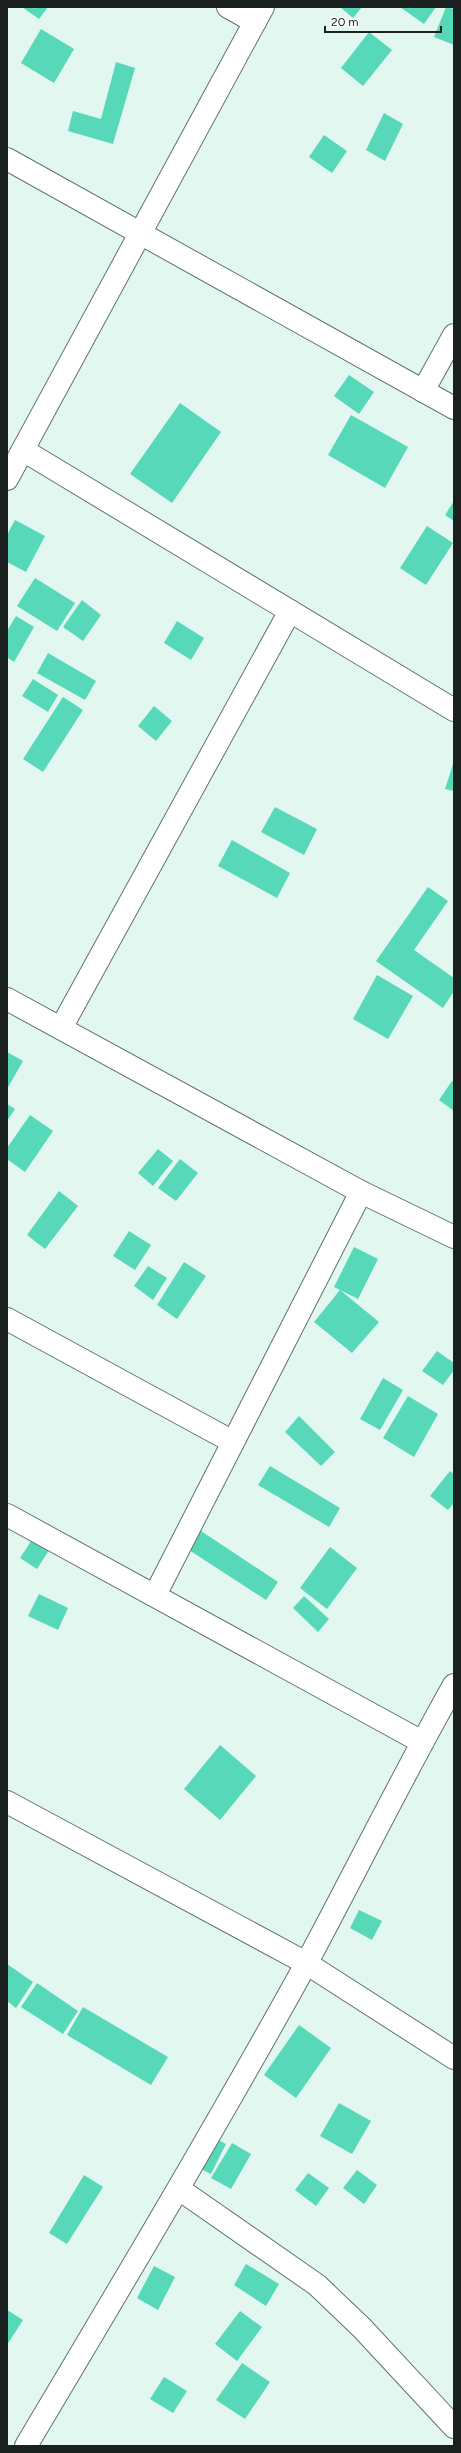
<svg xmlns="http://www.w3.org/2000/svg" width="461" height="2453" viewBox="0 0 461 2453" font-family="Figtree,sans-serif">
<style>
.building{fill:#57d8b9}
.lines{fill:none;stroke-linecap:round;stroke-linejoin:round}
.minor-casing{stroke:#60736d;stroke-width:24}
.minor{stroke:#fff;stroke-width:22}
</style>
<rect width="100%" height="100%" fill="#e2f7f0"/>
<g class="building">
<path d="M22 7H48L39 19Z"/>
<path d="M340 7H362L353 18Z"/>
<path d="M400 7H436L424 24Z"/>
<path d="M446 7 454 9V45L434 37Z"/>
<path d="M41 29 74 49 54 83 21 63Z"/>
<path d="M369 32 392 50 363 86 341 68Z"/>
<path d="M116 62 135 68 113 144 68 131 73 111 101 119Z"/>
<path d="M384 113 403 124 385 161 366 150Z"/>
<path d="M324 135 347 151 332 173 309 157Z"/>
<path d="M349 375 374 392 359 414 334 396Z"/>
<path d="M180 403 221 432 172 503 130 474Z"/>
<path d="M351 415 408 447 385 488 328 455Z"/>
<path d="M454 501V521L445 515Z"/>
<path d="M15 520 45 536 26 572 7 562V535Z"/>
<path d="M427 526 453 543 426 585 400 568Z"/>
<path d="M35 578 75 603 57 631 17 606Z"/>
<path d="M82 600 101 615 83 641 63 627Z"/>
<path d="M16 616 34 627 14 662 7 657V631Z"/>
<path d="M177 621 204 638 191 660 164 643Z"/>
<path d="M48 653 96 681 85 700 37 673Z"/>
<path d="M33 679 58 695 48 712 22 696Z"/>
<path d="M63 697 83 710 43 772 23 759Z"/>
<path d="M154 706 172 721 156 741 138 726Z"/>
<path d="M454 761V791L445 789Z"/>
<path d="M275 807 317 829 304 855 261 832Z"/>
<path d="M232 840 290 873 277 898 218 866Z"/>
<path d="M428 887 448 901 414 950 454 978V991L443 1008 376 961Z"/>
<path d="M377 975 413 996 388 1039 353 1019Z"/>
<path d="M7 1052 23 1061 7 1089Z"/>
<path d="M452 1081 454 1082V1111L439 1100Z"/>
<path d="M7 1104 15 1109 7 1121Z"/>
<path d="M30 1115 53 1131 25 1172 7 1159V1148Z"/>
<path d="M158 1149 173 1161 153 1186 138 1173Z"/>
<path d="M180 1159 198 1173 176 1201 158 1188Z"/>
<path d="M59 1191 78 1206 45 1249 27 1235Z"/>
<path d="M129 1231 151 1245 135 1270 113 1256Z"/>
<path d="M354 1247 378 1259 358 1299 340 1290 379 1322 352 1353 314 1322 340 1290 334 1287Z"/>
<path d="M184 1262 206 1276 177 1319 157 1305Z"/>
<path d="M148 1266 167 1278 153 1300 134 1286Z"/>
<path d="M437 1351 454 1363V1370L443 1385 422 1371Z"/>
<path d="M383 1378 403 1390 380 1430 360 1419Z"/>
<path d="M408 1396 438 1414 414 1457 383 1438Z"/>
<path d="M299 1416 335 1452 321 1466 285 1432Z"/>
<path d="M270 1466 340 1508 329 1527 258 1485Z"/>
<path d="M450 1471 454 1474V1503L448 1510 430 1496Z"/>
<path d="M43 1523 60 1533 37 1569 20 1558Z"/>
<path d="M201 1531 278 1582 266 1600 189 1550Z"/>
<path d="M330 1547 357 1568 327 1609 300 1588Z"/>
<path d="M39 1594 68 1608 58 1630 28 1616Z"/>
<path d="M304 1596 329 1619 318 1632 293 1608Z"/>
<path d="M220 1745 256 1776 220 1820 184 1789Z"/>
<path d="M359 1910 382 1921 372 1940 350 1928Z"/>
<path d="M7 1964 33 1982 16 2008 7 2001Z"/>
<path d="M37 1983 78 2011 63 2034 21 2007Z"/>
<path d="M83 2007 168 2057 151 2085 67 2035Z"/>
<path d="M299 2025 331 2048 296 2098 264 2075Z"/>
<path d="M339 2103 371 2121 352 2154 320 2136Z"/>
<path d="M213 2137 226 2144 211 2174 197 2167Z"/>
<path d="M232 2143 251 2154 231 2189 211 2178Z"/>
<path d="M357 2170 377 2185 364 2204 343 2188Z"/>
<path d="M308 2173 329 2188 316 2206 295 2190Z"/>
<path d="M84 2175 103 2187 67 2244 49 2233Z"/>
<path d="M246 2264 279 2284 266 2306 234 2285Z"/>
<path d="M154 2266 175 2277 158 2310 137 2298Z"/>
<path d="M7 2310 23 2320 7 2345Z"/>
<path d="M240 2311 262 2327 237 2361 215 2344Z"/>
<path d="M242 2363 270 2382 245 2419 216 2400Z"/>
<path d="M164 2377 187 2391 173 2413 150 2399Z"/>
</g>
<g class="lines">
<defs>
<g id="minor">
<path d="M228 7 255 22"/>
<path d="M7 159 454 408"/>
<path d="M423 391 454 335"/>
<path d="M23 450 454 710"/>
<path d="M7 479 263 7"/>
<path d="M7 999 361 1192 454 1237"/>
<path d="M61 1028 290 611"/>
<path d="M7 1319 233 1442"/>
<path d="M7 1515 422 1742"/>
<path d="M155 1595 361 1192"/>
<path d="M7 1802 306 1963 454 2058"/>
<path d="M179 2189 317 2285 362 2328 454 2427"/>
<path d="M26 2446C121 2286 216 2127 306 1964 356 1871 402 1777 454 1685"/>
</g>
</defs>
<use href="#minor" class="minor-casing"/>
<use href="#minor" class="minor"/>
</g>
<rect width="461" height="2453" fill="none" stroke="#19201e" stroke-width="16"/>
<path d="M325 26v6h116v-6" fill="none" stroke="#19201e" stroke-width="2"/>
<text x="331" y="26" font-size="12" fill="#19201e" stroke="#ffffff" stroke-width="3" paint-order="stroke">20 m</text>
</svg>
